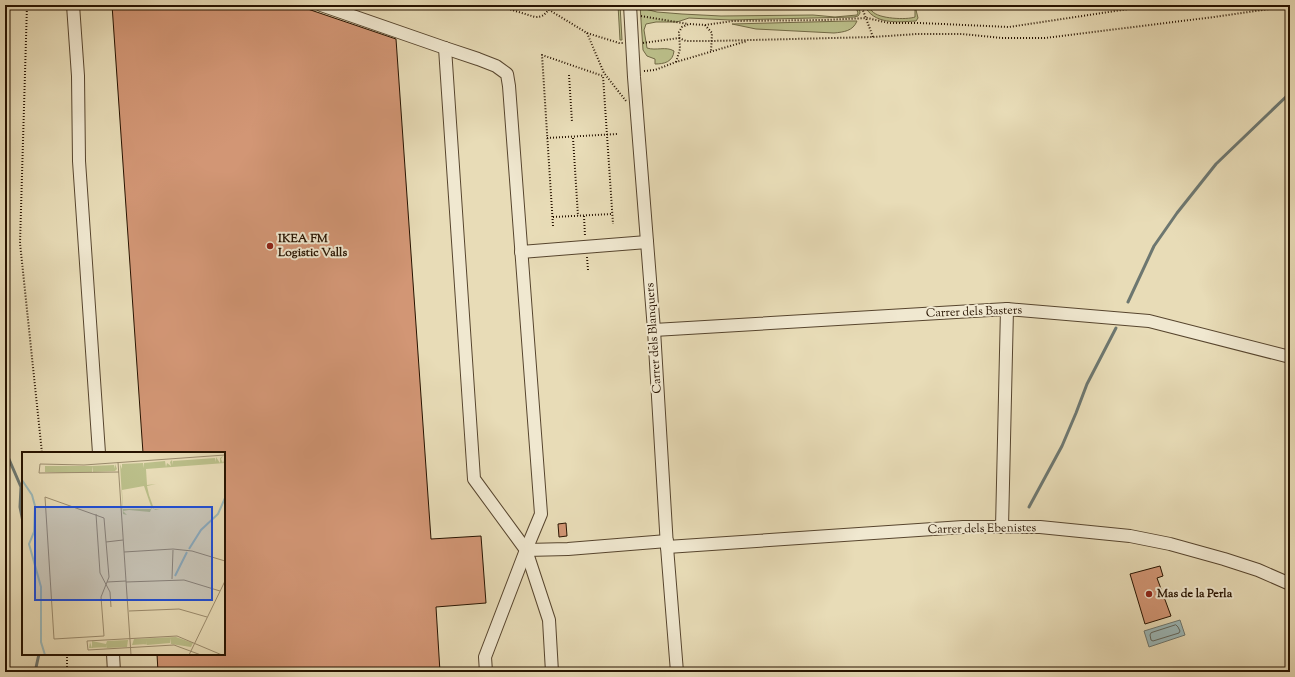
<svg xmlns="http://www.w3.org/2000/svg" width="1295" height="677" viewBox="0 0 1295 677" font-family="'Sorts Mill Goudy',serif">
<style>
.green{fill:#bbbf8a;stroke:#716945}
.water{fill:#9cb9ba;stroke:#6d7770}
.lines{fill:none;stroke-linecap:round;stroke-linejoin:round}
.shore{stroke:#62665d;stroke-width:1}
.stream{stroke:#6d7770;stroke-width:3}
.building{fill:#d29675;stroke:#271300}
.minor-casing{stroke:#57452e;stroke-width:14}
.path{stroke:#271300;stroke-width:2;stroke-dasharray:1 2;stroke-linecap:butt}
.minor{stroke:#f0e8d0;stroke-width:12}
.poi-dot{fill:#8f2418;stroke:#f0e8d0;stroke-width:1.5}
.labels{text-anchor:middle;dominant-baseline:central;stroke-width:4;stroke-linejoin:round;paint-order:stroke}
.poi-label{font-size:12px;font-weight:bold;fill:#271300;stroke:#f0e8d0;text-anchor:start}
.street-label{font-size:12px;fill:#271300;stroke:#f0e8d0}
.inset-river{fill:none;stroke:#9cb9ba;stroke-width:2}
.inset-road{fill:none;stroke:#9b8c6e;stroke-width:1}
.view{fill:#1d4ed8;fill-opacity:0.15;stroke:#1d4ed8;stroke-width:2}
.inset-edge{fill:none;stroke:#271300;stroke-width:2}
</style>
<rect width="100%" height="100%" fill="#e8dcb7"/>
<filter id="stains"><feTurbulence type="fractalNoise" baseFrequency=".005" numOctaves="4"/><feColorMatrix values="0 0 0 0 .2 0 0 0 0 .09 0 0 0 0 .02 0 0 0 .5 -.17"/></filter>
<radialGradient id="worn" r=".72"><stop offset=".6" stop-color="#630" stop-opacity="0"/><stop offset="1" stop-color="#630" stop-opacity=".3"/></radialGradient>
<g class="green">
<path d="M618 5H620L622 40H620Z"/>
<path d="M640 5H642L645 9 657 12 682 14 721 16 813 15 835 17 857 15 858 13 855 5H859L860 13 858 16 854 17 730 20 689 18 677 22H656L646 24 644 30 647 48C656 51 666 46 674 51 673 62 664 64 655 64V59L647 56 643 50Z"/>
<path d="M864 5H866L868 10V5H869C870 7 871 10 872 11 878 19 907 20 915 17V6L918 18 916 21C897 22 874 25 864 5Z"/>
<path d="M849 21H857C853 31 844 32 834 33L756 29 732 24Z"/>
</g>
<path class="water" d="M1180 620 1185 635 1149 647 1144 631Z"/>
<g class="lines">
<path class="shore" d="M1176 625 1178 627 1180 631 1179 633 1153 641 1151 640 1150 635 1151 633Z"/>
<g class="stream">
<path d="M1128 302 1154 246 1177 213 1216 164 1290 93"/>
<path d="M5 450 21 487 20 507 23 522"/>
<path d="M1029 507 1062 446 1076 413 1087 384 1116 328"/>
<path d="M35 672 39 654"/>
</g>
</g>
<g class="building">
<path d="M112 5H296L396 39 431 539 481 536 486 603 436 607 440 672H158L157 654H224V453H143Z"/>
<path d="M566 523 567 536 559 537 558 524Z"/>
<path d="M1160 566 1163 576 1157 578 1171 616 1145 624 1130 574Z"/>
</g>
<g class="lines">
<defs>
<g id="minor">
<path d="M73 5 78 76 79 161 99 453"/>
<path d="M321 5 445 48 478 59 496 66 507 74 509 86 541 514 526 550 485 657 486 672"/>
<path d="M630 5 634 77 654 330 667 547 677 672"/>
<path d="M445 48 474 479 526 550 549 620 552 672"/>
<path d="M521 252 647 242"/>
<path d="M654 330 1007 309 1149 321 1290 357"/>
<path d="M1002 527 1007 309"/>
<path d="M667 547 963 527H1040L1130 536 1170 544 1224 559 1258 570 1290 584"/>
<path d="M526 550 568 549 667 541"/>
<path d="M113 654 114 672"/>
</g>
</defs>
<use href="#minor" class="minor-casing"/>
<g class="path">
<path d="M27 5 20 243 42 453"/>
<path d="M496 5 535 17C542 17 545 15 549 9"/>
<path d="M541 5 587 33 619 43H623"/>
<path d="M861 5 873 37"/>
<path d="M641 16 688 24"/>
<path d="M705 25 712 33 711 52"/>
<path d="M587 33 604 73 626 101"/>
<path d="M679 38 686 41H712L873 37 917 34H962L1002 38H1045L1214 17 1290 6"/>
<path d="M643 43 679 38"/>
<path d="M676 62 680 49 679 32 682 27 689 24 705 25 733 21 824 20 867 18 889 23H920L1009 27 1155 5"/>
<path d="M644 71 655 70 676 62 747 41"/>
<path d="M569 75 572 122"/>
<path d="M547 138 617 134"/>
<path d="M573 138 578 216"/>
<path d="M584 216 585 236"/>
<path d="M553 217 612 214"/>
<path d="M553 226 542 55 603 76 613 224"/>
<path d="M587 257 588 270"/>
<path d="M67 654V672"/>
</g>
<use href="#minor" class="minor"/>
</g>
<g class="poi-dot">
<circle cx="270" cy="246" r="4"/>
<circle cx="1149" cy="594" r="4"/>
</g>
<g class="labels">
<g class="poi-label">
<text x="278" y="239">IKEA FM<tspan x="278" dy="14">Logistic Valls</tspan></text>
<text x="1157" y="594">Mas de la Perla</text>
</g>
<g class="street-label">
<text transform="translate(974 312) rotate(-2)">Carrer dels Basters</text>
<text transform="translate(654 338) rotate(-94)">Carrer dels Blanquers</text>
<text transform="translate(982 529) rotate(-1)">Carrer dels Ebenistes</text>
</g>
</g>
<g transform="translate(22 452)">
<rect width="203" height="203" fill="#e8dcb7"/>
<path d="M201 4 199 7 201 11 203 5V11L124 17 125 33 134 32 125 34 127 43 132 57 138 58H133L130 55 128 60 107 58 101 59 105 63 101 62 98 12 100 17V12L121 11 122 16V11L143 9 144 15 145 11 149 14 148 10 150 8 151 13V9L193 6 194 10V5L198 11V6ZM122 34 130 57H101L100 38ZM93 12 95 17 93 19 71 20 70 14 92 13 93 17ZM23 14H70V20L45 21V16V21L23 20ZM154 185 171 191 169 195 149 192 148 186V191L125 193 124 189 125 192 110 193 112 187V192V187ZM106 188 105 195 85 196 84 192 85 195 67 196 68 190 70 196V189L84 192 85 189Z" fill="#bbbf8a" fill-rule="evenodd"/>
<path class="inset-river" d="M0 28 10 43 13 54 12 80 7 92 19 135V190L23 203M167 97 179 78 196 62 203 46M153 124 165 100"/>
<path class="inset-road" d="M96 10 109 203M97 20 17 21 18 12 62 13 203 3M23 45 82 66 87 125 79 145 82 184 32 187ZM74 62 78 121 88 140 89 155M84 90 101 88M102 100 151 97 170 99 203 109M150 127 151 98M85 130 104 129M104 130 162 128 198 139M107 159 157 157 185 165M167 203 203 129M179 203 152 193 66 198 65 189 155 184 200 203"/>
<path class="view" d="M13 55H190V148H13Z"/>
<rect width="203" height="203" class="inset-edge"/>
</g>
<rect width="1295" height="677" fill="none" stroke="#e8dcb7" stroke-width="20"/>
<rect x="6" y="6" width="1283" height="665" fill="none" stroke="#271300" stroke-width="2"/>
<rect x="10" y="10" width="1275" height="657" fill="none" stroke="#271300"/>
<rect width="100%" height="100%" filter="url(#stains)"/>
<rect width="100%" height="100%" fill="url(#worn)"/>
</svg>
